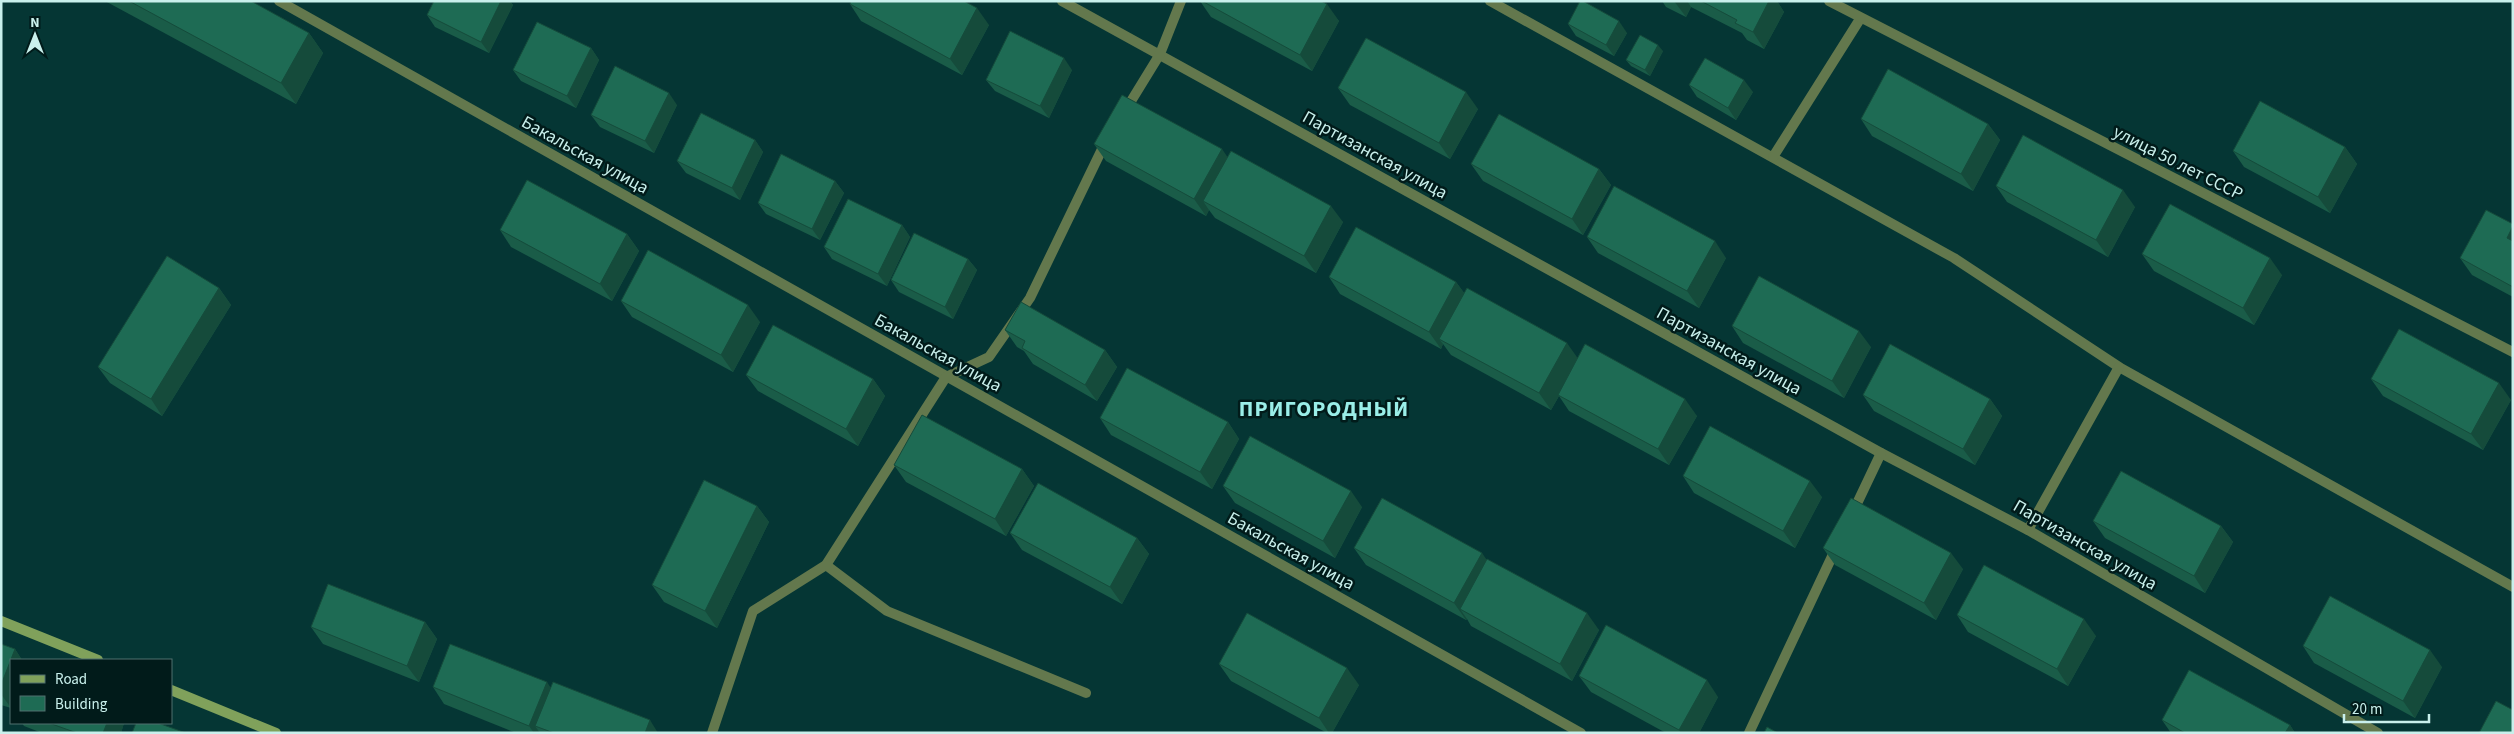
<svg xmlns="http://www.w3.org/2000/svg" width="2514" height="734" viewBox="0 0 2514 734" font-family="'Source Sans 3',sans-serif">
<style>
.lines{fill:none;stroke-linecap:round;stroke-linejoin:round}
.lane{stroke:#63784d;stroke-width:10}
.street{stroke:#63784d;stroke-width:10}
.secondary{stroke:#80a15b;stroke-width:10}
.wall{fill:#1a5c48}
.shaded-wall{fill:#154b3b}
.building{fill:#1e6b54;stroke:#154b3b}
.labels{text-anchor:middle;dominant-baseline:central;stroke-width:5;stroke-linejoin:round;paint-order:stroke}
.street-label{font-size:18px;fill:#c9f0ec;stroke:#011b1a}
.district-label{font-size:22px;font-weight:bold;letter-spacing:1px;fill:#9aeee8;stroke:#011b1a}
</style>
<rect width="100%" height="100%" fill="#053634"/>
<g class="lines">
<g class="lane">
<path d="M1490 1 1954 258 2119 367 2513 587"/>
<path d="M1773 157 1860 19"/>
<path d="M2028 530 2119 367"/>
<path d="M826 565 887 611 1086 693"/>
</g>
<g class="street">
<path d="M279 1 1581 733"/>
<path d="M1062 1 1881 453 2028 530 2378 733"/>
<path d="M1829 1 2513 352"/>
<path d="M1125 111 1160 54 1181 1"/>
<path d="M1853 512 1881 453"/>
<path d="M712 733 753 611 826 565 946 377 989 357 1030 298 1105 143"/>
<path d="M1749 733 1836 548"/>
</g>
<g class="secondary">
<path d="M1 621 98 660"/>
<path d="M171 690 276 733"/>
</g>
</g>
<g class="wall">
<path d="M105 1H251L309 33 323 53 296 104Z"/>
<path d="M434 1H510L513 5 489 53 435 27 427 15Z"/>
<path d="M1200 1H1321L1339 21 1312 71 1211 17Z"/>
<path d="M1662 1H1777L1784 12 1764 49 1747 40 1742 33 1691 7 1686 17 1666 7Z"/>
<path d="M850 4 989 25 962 75 861 21Z"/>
<path d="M1568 24 1627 33 1614 56 1576 36Z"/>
<path d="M591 48 599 60 576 108 521 81 513 70Z"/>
<path d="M1663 51 1650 76 1631 66 1626 60Z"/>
<path d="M1072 70 1049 118 995 91 986 80Z"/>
<path d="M1689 85 1753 92 1736 120 1697 97Z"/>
<path d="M1338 88 1478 109 1450 159 1350 105Z"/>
<path d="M677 105 654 153 600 127 591 115Z"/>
<path d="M1861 119 1988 124 2000 140 1973 191 1872 136Z"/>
<path d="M755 140 763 152 740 200 686 173 677 161Z"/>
<path d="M1094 144 1228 157 1343 222 1316 273 1215 218 1209 210 1206 216 1106 161Z"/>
<path d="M2345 147 2357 164 2330 213 2244 167 2233 151Z"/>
<path d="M1471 164 1599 169 1611 185 1583 235 1483 181Z"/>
<path d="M835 181 844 193 820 240 766 214 758 203Z"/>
<path d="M1996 186 2135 207 2108 257 2007 202Z"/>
<path d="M2513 224V297L2472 275 2460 258Z"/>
<path d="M902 225 910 237 887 286 832 259 824 247Z"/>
<path d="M500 230 627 234 639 251 612 301 511 247Z"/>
<path d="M1587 237 1726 258 1699 308 1598 253Z"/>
<path d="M2142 254 2282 275 2254 325 2154 271Z"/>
<path d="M968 259 977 270 953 319 899 292 891 280Z"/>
<path d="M1329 277 1456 282 1464 293 1577 358 1697 416 1669 465 1569 411 1559 396 1551 410 1451 355 1443 344 1441 349 1340 294Z"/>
<path d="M219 288 231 305 162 416 110 383 98 367Z"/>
<path d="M621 301 760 322 733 372 632 317Z"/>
<path d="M1732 326 1871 347 1844 398 1743 343Z"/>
<path d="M1005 330 1105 350 1117 367 1097 401 1033 364 1024 351 1017 347Z"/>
<path d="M746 375 873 379 885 396 858 446 758 391Z"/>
<path d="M2371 379 2511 400 2483 450 2383 396Z"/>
<path d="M1863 395 1990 399 2002 416 1975 465 1874 411Z"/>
<path d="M1100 418 1228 422 1239 439 1212 489 1111 435Z"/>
<path d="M894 465 1022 469 1034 486 1006 536 906 482Z"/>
<path d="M1683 476 1822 497 1795 548 1694 493Z"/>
<path d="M1223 486 1362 507 1335 558 1235 503Z"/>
<path d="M757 506 769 522 717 628 664 602 652 585Z"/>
<path d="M2093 521 2221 526 2233 542 2205 593 2105 538Z"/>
<path d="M1010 533 1137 538 1149 554 1122 604 1022 550Z"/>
<path d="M1354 548 1487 560 1599 630 1572 681 1471 626 1467 619 1466 620 1366 565Z"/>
<path d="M1823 548 1963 569 1936 620 1835 565Z"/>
<path d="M1957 615 2096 636 2068 686 1968 632Z"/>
<path d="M425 622 437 639 419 682 323 644 311 627Z"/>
<path d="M1 644 15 649 22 660H11V708L1 705Z"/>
<path d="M2303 646 2442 667 2415 718 2314 663Z"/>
<path d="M1219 664 1359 685 1332 733H1327L1231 681Z"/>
<path d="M1579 676 1718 697 1699 733H1666L1591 692Z"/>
<path d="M433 687 551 688 658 733H516L444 704Z"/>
<path d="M2162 720 2290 725 2295 733H2171Z"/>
<path d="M22 723H124L121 733H42L24 726Z"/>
</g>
<g class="shaded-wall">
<path d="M501 1H510L513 5 489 53 481 42Z"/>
<path d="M1674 1H1687L1691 7 1686 17Z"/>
<path d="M1769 1H1777L1784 12 1764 49 1753 32Z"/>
<path d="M1327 4 1339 21 1312 71 1300 55Z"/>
<path d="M977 8 989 25 962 75 950 59Z"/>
<path d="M1619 21 1627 33 1614 56 1606 45Z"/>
<path d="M309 33 323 53 296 104 281 83Z"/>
<path d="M1658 45 1663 51 1650 76 1645 70Z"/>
<path d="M591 48 599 60 576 108 567 96Z"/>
<path d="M1064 58 1072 70 1049 118 1040 106Z"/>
<path d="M1744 80 1753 92 1736 120 1728 108Z"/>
<path d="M1466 92 1478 109 1450 159 1439 143Z"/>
<path d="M669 93 677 105 654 153 645 141Z"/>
<path d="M1988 124 2000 140 1973 191 1961 174Z"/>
<path d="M755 140 763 152 740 200 732 188Z"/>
<path d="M2345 147 2357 164 2330 213 2318 197Z"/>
<path d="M1222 149 1233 165 1203 201 1209 210 1206 216 1194 199Z"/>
<path d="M1599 169 1611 185 1583 235 1572 219Z"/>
<path d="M835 181 844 193 820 240 812 229Z"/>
<path d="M2123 190 2135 207 2108 257 2096 240Z"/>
<path d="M1331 206 1343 222 1316 273 1304 256Z"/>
<path d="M902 225 910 237 887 286 878 274Z"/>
<path d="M2513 226V247L2507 238Z"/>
<path d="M627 234 639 251 612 301 600 284Z"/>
<path d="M1715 241 1726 258 1699 308 1687 291Z"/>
<path d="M2270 258 2282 275 2254 325 2243 308Z"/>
<path d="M968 259 977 270 953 319 945 307Z"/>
<path d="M1456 282 1468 298 1439 339 1443 344 1441 349 1429 332Z"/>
<path d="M219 288 231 305 162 416 151 399Z"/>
<path d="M748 305 760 322 733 372 721 355Z"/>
<path d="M1859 331 1871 347 1844 398 1832 381Z"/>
<path d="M1567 343 1579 360 1558 395 1559 396 1551 410 1539 393Z"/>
<path d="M1105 350 1117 367 1097 401 1085 385Z"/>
<path d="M873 379 885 396 858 446 846 429Z"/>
<path d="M2499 383 2511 400 2483 450 2471 434Z"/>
<path d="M1685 399 1697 416 1669 465 1658 449Z"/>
<path d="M1990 399 2002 416 1975 465 1963 449Z"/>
<path d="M1228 422 1239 439 1212 489 1200 472Z"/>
<path d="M1022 469 1034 486 1006 536 995 519Z"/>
<path d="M1810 481 1822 497 1795 548 1783 531Z"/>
<path d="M1351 491 1362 507 1335 558 1323 541Z"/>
<path d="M757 506 769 522 717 628 705 611Z"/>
<path d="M2221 526 2233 542 2205 593 2194 576Z"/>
<path d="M1137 538 1149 554 1122 604 1110 587Z"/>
<path d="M1482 553 1493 569 1460 609 1467 619 1466 620 1454 603Z"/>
<path d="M1951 553 1963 569 1936 620 1924 603Z"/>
<path d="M1587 613 1599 630 1572 681 1560 664Z"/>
<path d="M2084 619 2096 636 2068 686 2057 669Z"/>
<path d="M425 622 437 639 419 682 407 666Z"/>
<path d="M15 649 22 660H11V708L1 694V685Z"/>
<path d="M2430 650 2442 667 2415 718 2403 701Z"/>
<path d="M1347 668 1359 685 1332 733H1329L1319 718Z"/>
<path d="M1707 680 1718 697 1699 733H1681L1679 730Z"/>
<path d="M547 682 558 699 535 726 540 733H534L529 726Z"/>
<path d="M650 720 658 733H645Z"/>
<path d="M107 723H124L121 733H103Z"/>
<path d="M2290 725 2295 733H2285Z"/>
</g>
<g class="building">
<path d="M129 1H251L309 33 281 83Z"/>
<path d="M434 1H501L481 42 427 15Z"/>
<path d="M851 1H964L977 8 950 59 850 4Z"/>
<path d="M1202 1H1321L1327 4 1300 55Z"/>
<path d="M1580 1H1583L1619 21 1606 45 1568 24Z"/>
<path d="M1701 1H1769L1753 32 1735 23 1737 20Z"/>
<path d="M537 22 591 48 567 96 513 70Z"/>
<path d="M1010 31 1064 58 1040 106 986 80Z"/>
<path d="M1640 35 1658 45 1645 70 1626 60Z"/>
<path d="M1366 38 1466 92 1439 143 1338 88Z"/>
<path d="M1705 58 1744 80 1728 108 1689 85Z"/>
<path d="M615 66 669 93 645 141 591 115Z"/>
<path d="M1888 69 1988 124 1961 174 1861 119Z"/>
<path d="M1122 95 1222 149 1194 199 1094 144Z"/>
<path d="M2260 101 2345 147 2318 197 2233 151Z"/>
<path d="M701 113 755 140 732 188 677 161Z"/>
<path d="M1499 114 1599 169 1572 219 1471 164Z"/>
<path d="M2023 135 2123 190 2096 240 1996 186Z"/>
<path d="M1231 151 1331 206 1304 256 1203 201Z"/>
<path d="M781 154 835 181 812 229 758 203Z"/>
<path d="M527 180 627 234 600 284 500 230Z"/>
<path d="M1614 186 1715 241 1687 291 1587 237Z"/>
<path d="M848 199 902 225 878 274 824 247Z"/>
<path d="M2170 204 2270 258 2243 308 2142 254Z"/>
<path d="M2486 210 2513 224V226L2507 238 2513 241V287L2460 258Z"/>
<path d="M1356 227 1456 282 1429 332 1329 277Z"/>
<path d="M914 233 968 259 945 307 891 280Z"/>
<path d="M648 250 748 305 721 355 621 301Z"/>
<path d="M167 256 219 288 151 399 98 367Z"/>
<path d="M1759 276 1859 331 1832 381 1732 326Z"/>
<path d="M1467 288 1567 343 1539 393 1439 339Z"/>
<path d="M1021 302 1105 350 1085 385 1022 348 1025 341 1005 330Z"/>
<path d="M773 325 873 379 846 429 746 375Z"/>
<path d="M2399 329 2499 383 2471 434 2371 379Z"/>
<path d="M1585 344 1685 399 1658 449 1558 395Z"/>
<path d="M1890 344 1990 399 1963 449 1863 395Z"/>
<path d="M1127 368 1228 422 1200 472 1100 418Z"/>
<path d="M922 415 1022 469 995 519 894 465Z"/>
<path d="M1710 426 1810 481 1783 531 1683 476Z"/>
<path d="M1250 436 1351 491 1323 541 1223 486Z"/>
<path d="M2121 471 2221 526 2194 576 2093 521Z"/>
<path d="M704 480 757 506 705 611 652 585Z"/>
<path d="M1038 483 1137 538 1110 587 1010 533Z"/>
<path d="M1382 498 1482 553 1454 603 1354 548Z"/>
<path d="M1851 498 1951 553 1924 603 1823 548Z"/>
<path d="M1487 559 1587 613 1560 664 1460 609Z"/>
<path d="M1984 565 2084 619 2057 669 1957 615Z"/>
<path d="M328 584 425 622 407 666 311 627Z"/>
<path d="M2330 596 2430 650 2403 701 2303 646Z"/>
<path d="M1247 613 1347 668 1319 718 1219 664Z"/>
<path d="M1606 625 1707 680 1679 730 1579 676Z"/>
<path d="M1 644 15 649 1 685Z"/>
<path d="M450 644 547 682 529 726 433 687Z"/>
<path d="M2189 670 2290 725 2285 733H2185L2162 720Z"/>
<path d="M553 682 650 720 645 733H554L535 726Z"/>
<path d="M2496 701 2513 710V733H2479Z"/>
<path d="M49 723H107L103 733H77Z"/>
<path d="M136 723H158L186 733H132Z"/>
<path d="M1767 727 1778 733H1764Z"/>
</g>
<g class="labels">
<g class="street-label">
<text transform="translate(585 155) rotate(29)">Бакальская улица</text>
<text transform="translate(1375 155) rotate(29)">Партизанская улица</text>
<text transform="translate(2178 163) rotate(27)">улица 50 лет СССР</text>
<text transform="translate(1729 351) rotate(29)">Партизанская улица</text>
<text transform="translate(938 353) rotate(29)">Бакальская улица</text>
<text transform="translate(2085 545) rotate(30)">Партизанская улица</text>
<text transform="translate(1291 551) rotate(29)">Бакальская улица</text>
</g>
<g class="district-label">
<text x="1324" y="409">ПРИГОРОДНЫЙ</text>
</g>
</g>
<rect width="2514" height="734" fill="none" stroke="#c9f0ec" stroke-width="5"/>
<rect x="10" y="659" width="162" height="65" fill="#011b1a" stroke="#51706e"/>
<rect x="20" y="675" width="25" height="8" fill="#80a15b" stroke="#51706e"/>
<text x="55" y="684" font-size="15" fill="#c9f0ec">Road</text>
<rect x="20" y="696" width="25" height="15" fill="#1e6b54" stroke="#51706e"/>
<text x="55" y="709" font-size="15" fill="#c9f0ec">Building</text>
<g transform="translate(35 35)" stroke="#011b1a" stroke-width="4" paint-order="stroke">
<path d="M0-4L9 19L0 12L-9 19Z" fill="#c9f0ec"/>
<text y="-8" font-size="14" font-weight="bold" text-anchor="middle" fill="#c9f0ec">N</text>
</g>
<path d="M2344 714v8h85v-8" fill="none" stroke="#c9f0ec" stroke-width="2.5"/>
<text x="2352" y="714" font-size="15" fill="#c9f0ec" stroke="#011b1a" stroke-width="4" paint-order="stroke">20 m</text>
</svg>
